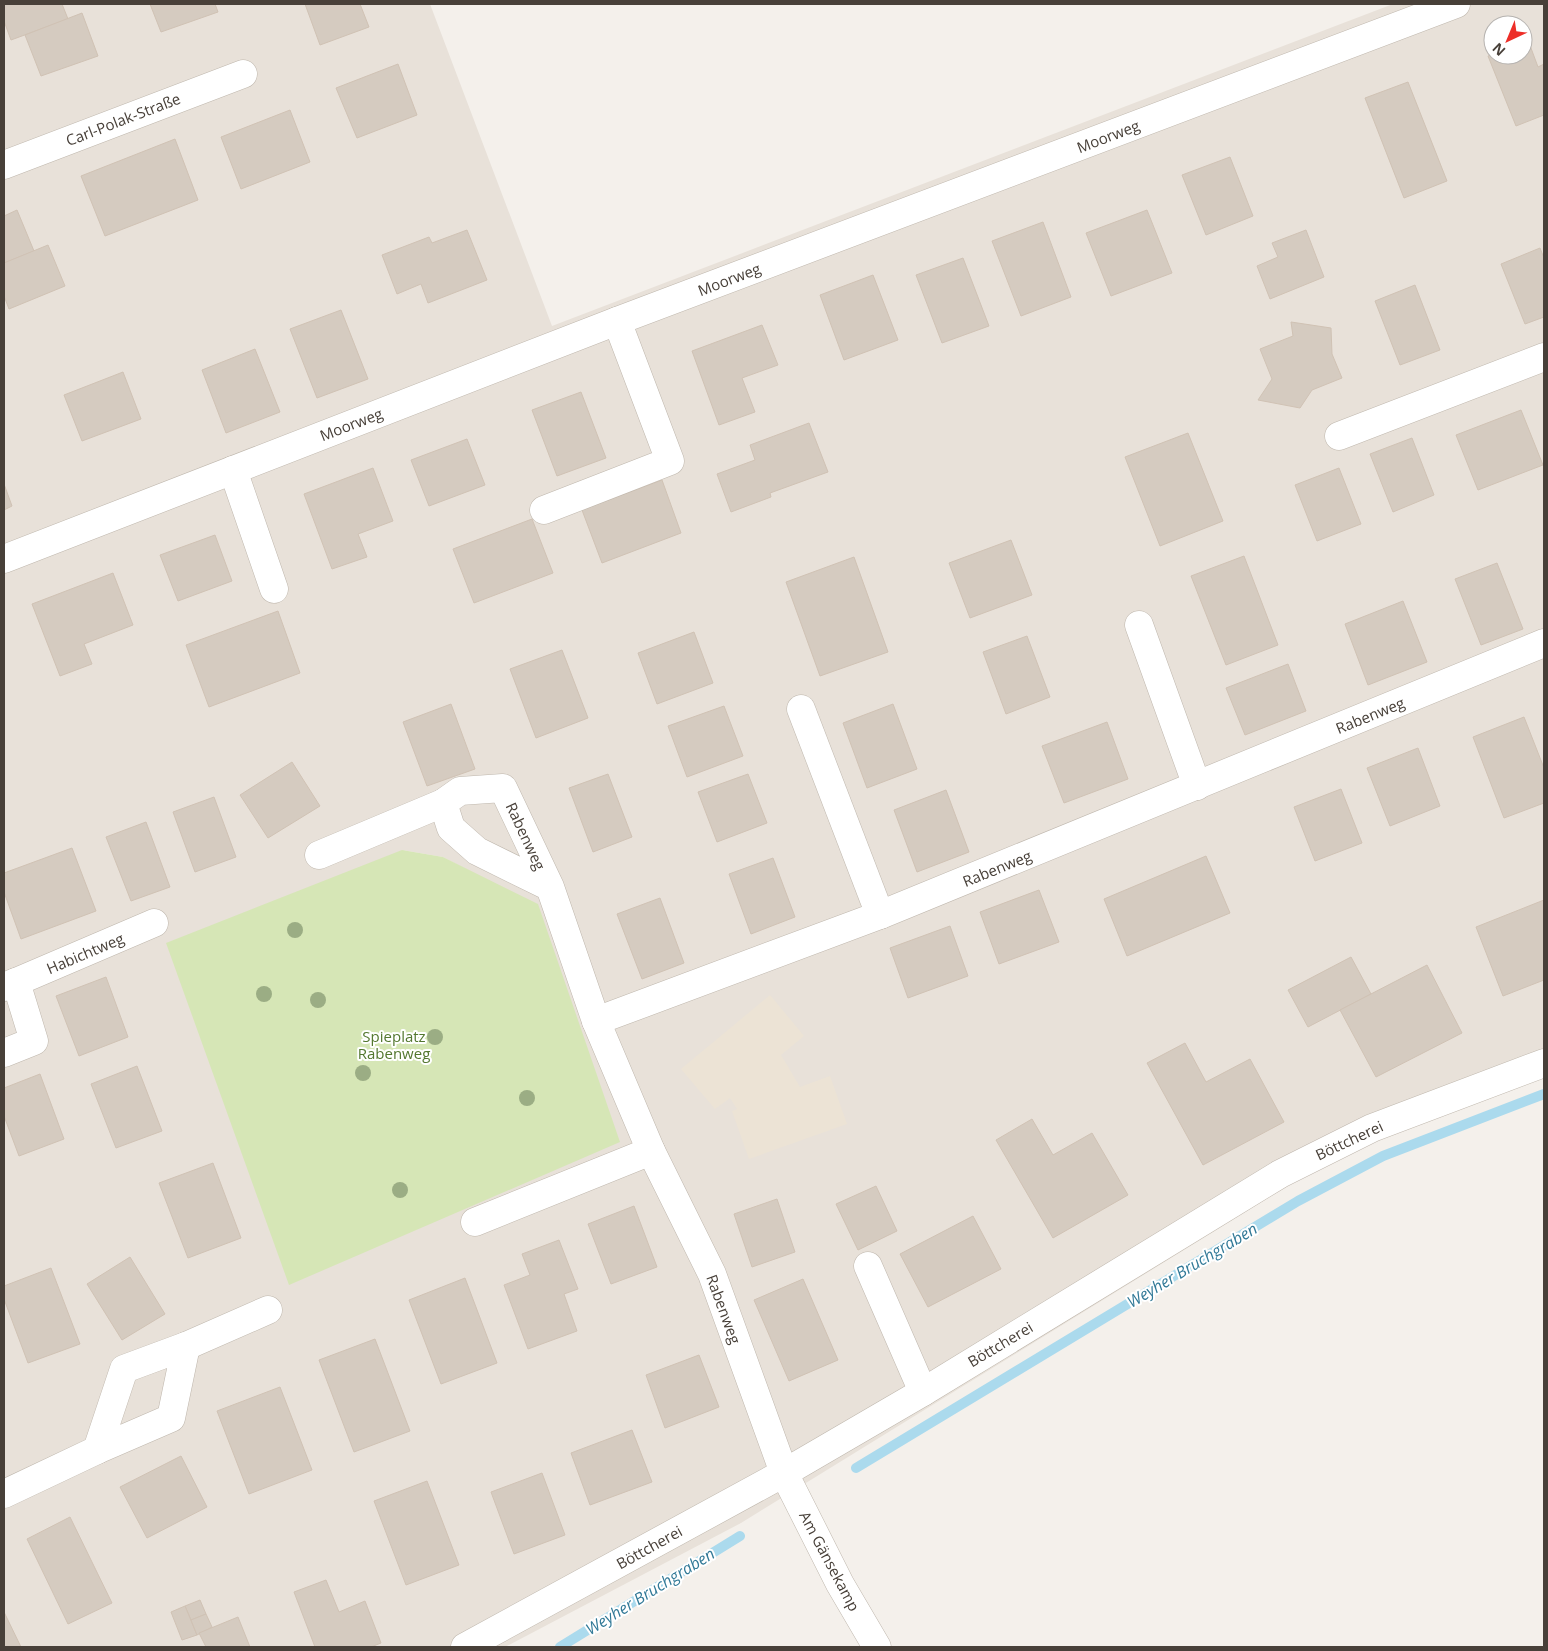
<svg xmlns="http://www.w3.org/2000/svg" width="1548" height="1651" viewBox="0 0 1548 1651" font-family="'Open Sans',sans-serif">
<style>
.residential{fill:#e8e1d9;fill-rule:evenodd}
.education{fill:#ece3d5}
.green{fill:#d6e6b6}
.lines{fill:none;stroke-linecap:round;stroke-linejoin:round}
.stream{stroke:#abdaed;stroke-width:10}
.building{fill:#d5cbc0;stroke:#d0c2b4}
.minor-casing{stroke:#bfb7ad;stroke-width:29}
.minor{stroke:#fff;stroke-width:28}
.tree{fill:#9bad84}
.labels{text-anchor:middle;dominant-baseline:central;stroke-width:4;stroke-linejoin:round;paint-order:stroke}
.street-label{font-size:15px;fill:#484039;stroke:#fff}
.park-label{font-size:15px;fill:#53772f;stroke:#fff}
.water-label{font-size:16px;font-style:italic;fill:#317997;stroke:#fff}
</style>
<rect width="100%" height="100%" fill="#f4f0eb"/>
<path class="residential" d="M4 4H430L552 326 1393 4H1544V1077L1382 1138 1317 1168 741 1523 505 1647H4ZM1493 25H1523V55H1493ZM402 850 443 857 470 871Z"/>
<path class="education" d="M770 995 804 1036 781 1055 800 1087 830 1076 847 1124 749 1159 732 1111 737 1109 730 1098 715 1109 681 1069Z"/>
<path class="green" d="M402 850 443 857 538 904 620 1142 289 1285 166 943Z"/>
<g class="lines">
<g class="stream">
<path d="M856 1468 1298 1201 1383 1156 1544 1094"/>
<path d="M560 1647 740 1536"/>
</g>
</g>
<g class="building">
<path d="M4 4H62L68 19 11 40 4 21Z"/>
<path d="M150 4H215L218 12 161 32Z"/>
<path d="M305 4H360L369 27 320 45Z"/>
<path d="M82 13 98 56 41 76 25 35Z"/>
<path d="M1528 40 1538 67 1544 64V115L1516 126 1488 56 1493 54 1523 55V42Z"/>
<path d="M398 64 417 115 357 138 336 88Z"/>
<path d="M1408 82 1447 181 1404 198 1365 98Z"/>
<path d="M290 110 310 162 241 189 221 137Z"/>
<path d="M175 139 198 200 105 236 81 176Z"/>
<path d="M1230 157 1253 216 1206 235 1182 175Z"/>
<path d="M17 210 34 251 4 263V216Z"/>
<path d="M1147 210 1172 273 1111 296 1086 233Z"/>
<path d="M1043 222 1071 297 1021 316 992 241Z"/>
<path d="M467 230 487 280 428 303 421 284 397 294 382 255 429 237 432 243Z"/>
<path d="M1306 230 1324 277 1270 299 1257 266 1278 257 1272 243Z"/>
<path d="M48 245 65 286 9 309 4 296V263Z"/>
<path d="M1540 248 1544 258V317L1525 324 1501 264Z"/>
<path d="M963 258 989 326 942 343 916 275Z"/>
<path d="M873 275 898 340 844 360 820 295Z"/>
<path d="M1415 285 1440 350 1400 365 1375 301Z"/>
<path d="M341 310 368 379 317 398 290 329Z"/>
<path d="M1291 322 1331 328 1332 354 1342 378 1312 390 1300 408 1258 400 1272 379 1260 349 1293 336Z"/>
<path d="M762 325 778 365 742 378 755 412 719 425 692 351Z"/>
<path d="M255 349 280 412 226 433 202 370Z"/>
<path d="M123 372 141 419 82 441 64 395Z"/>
<path d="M581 392 606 458 557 476 532 410Z"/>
<path d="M1521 410 1543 465 1478 490 1456 435Z"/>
<path d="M809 423 828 472 770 493 771 497 731 512 717 474 755 460 750 445Z"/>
<path d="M1188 433 1223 521 1160 546 1125 457Z"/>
<path d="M1412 438 1434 495 1393 512 1370 454Z"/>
<path d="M467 439 485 485 429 506 411 460Z"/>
<path d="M373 468 393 521 358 534 367 557 332 569 304 494Z"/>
<path d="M1339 468 1361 524 1317 541 1295 485Z"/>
<path d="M662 480 681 533 602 563 582 510Z"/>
<path d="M4 484 12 506 4 510Z"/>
<path d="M532 519 553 573 474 603 453 549Z"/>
<path d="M215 535 232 581 178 601 160 555Z"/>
<path d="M1011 540 1032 595 970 618 949 563Z"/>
<path d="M1244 556 1278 645 1226 665 1191 576Z"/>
<path d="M854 557 888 652 820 676 786 582Z"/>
<path d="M1497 563 1523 629 1481 645 1455 579Z"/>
<path d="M113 573 133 625 84 644 92 664 60 676 32 604Z"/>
<path d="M1403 601 1427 662 1368 685 1345 624Z"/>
<path d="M278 611 300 673 209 707 186 645Z"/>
<path d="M694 632 713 683 657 704 638 653Z"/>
<path d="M1027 636 1050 697 1006 714 983 652Z"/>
<path d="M562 650 588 718 536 738 510 669Z"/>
<path d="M1288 664 1306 711 1245 735 1226 688Z"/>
<path d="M451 704 475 769 427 786 403 722Z"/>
<path d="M893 704 917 769 867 788 843 723Z"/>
<path d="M724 706 743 756 687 777 668 726Z"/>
<path d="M1524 717 1544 768V803L1504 818 1473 737Z"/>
<path d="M1107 722 1128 779 1064 803 1042 746Z"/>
<path d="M1418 748 1440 806 1390 826 1367 768Z"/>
<path d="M292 762 320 806 268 838 240 795Z"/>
<path d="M608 774 632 837 593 852 569 788Z"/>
<path d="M748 774 767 823 717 842 698 792Z"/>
<path d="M1341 789 1362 843 1315 861 1294 807Z"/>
<path d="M946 790 969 852 917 872 894 810Z"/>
<path d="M214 797 236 857 195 872 173 812Z"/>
<path d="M146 822 170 887 131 901 106 837Z"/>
<path d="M72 848 96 911 21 939 4 892V873Z"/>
<path d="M1206 856 1230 913 1127 956 1104 899Z"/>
<path d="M773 858 795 917 751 934 729 874Z"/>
<path d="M1039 890 1059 942 999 964 980 912Z"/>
<path d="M660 898 684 963 642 979 617 914Z"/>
<path d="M1544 900V980L1503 996 1476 927Z"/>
<path d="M950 926 968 976 908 998 890 948Z"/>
<path d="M1351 957 1371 994 1308 1027 1288 990Z"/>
<path d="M1427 965 1462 1033 1376 1077 1340 1010Z"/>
<path d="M106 977 128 1037 79 1056 56 996Z"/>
<path d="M1185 1043 1206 1082 1250 1059 1284 1122 1203 1165 1147 1063Z"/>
<path d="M137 1066 162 1131 116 1148 91 1084Z"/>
<path d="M40 1074 64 1139 19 1156 4 1116V1088Z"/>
<path d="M1032 1119 1053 1155 1092 1133 1128 1195 1053 1238 996 1140Z"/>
<path d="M213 1163 241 1238 188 1258 159 1183Z"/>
<path d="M876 1186 897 1231 858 1250 836 1204Z"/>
<path d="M777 1199 795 1252 752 1267 734 1214Z"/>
<path d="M634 1206 657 1267 611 1284 588 1224Z"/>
<path d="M973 1216 1001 1269 928 1307 900 1254Z"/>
<path d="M559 1240 578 1289 564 1294 577 1331 528 1349 504 1285 530 1275 522 1254Z"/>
<path d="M130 1257 165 1314 122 1340 87 1284Z"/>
<path d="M51 1268 80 1344 28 1363 4 1299V1286Z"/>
<path d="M465 1278 497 1363 441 1384 409 1300Z"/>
<path d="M803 1279 838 1360 789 1381 754 1300Z"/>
<path d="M375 1339 410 1431 354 1452 319 1360Z"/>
<path d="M699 1355 719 1407 665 1428 646 1375Z"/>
<path d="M280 1387 312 1470 249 1494 217 1411Z"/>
<path d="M632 1430 652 1482 590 1505 571 1453Z"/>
<path d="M181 1456 207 1507 147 1538 120 1487Z"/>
<path d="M542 1473 565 1535 514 1554 491 1492Z"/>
<path d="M427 1481 459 1565 406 1585 374 1501Z"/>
<path d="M70 1517 112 1603 68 1624 27 1539Z"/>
<path d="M326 1580 339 1612 365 1601 381 1643 371 1647H315L294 1592Z"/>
<path d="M200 1600 206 1614 191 1620 185 1606Z"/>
<path d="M185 1606 197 1635 182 1640 171 1612Z"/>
<path d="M4 1612 21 1647H4Z"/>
<path d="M206 1614 212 1627 197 1635 191 1620Z"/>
<path d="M238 1617 250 1647H206L199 1633Z"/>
</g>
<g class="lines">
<defs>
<g id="minor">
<path d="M4 165 243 74"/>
<path d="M1339 436 1544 357"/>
<path d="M233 470 274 589"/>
<path d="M544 510 670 461 617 321"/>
<path d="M4 559 617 321 1456 4"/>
<path d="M1139 625 1197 786"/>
<path d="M801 709 880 915"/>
<path d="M319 855 443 803"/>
<path d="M550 887 477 851 451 828 443 803 460 791 503 788 550 887 596 1021 651 1151 712 1274 784 1473 840 1584 877 1647"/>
<path d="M16 982 154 923"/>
<path d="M4 987 16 982 34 1041 4 1053"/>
<path d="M596 1021 880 915 1544 643"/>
<path d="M475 1222 651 1151"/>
<path d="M868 1266 923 1392"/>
<path d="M186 1346 171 1418 97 1450 124 1369Z"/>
<path d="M186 1346 268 1310"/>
<path d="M4 1494 97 1450"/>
<path d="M465 1647 784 1473 923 1392 1280 1174 1372 1128 1544 1063"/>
</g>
</defs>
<use href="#minor" class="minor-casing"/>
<use href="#minor" class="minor"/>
</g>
<g class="tree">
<circle cx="295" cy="930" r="8"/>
<circle cx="264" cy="994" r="8"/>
<circle cx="318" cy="1000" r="8"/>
<circle cx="435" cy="1037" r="8"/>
<circle cx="363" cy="1073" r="8"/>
<circle cx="527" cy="1098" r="8"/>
<circle cx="400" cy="1190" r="8"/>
</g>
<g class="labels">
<g class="street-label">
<text transform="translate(123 119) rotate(-21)">Carl-Polak-Straße</text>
<text transform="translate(1108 136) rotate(-21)">Moorweg</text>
<text transform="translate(729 279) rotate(-21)">Moorweg</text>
<text transform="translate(351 424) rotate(-21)">Moorweg</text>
<text transform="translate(1370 715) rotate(-22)">Rabenweg</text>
<text transform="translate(526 836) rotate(65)">Rabenweg</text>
<text transform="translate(997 868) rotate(-22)">Rabenweg</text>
<text transform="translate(85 953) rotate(-23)">Habichtweg</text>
<text transform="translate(1349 1140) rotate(-25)">Böttcherei</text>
<text transform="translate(724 1309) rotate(70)">Rabenweg</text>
<text transform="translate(1000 1344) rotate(-31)">Böttcherei</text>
<text transform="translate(649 1547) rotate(-29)">Böttcherei</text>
<text transform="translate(830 1561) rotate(62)">Am Gänsekamp</text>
</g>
<g class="park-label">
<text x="394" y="1036">Spieplatz<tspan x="394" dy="17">Rabenweg</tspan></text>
</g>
<g class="water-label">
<text transform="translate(1192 1265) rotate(-31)">Weyher Bruchgraben</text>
<text transform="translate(650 1591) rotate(-32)">Weyher Bruchgraben</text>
</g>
</g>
<rect width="1548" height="1651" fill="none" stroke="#484039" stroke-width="10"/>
<g transform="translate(1508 40) rotate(224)"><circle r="24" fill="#ffffff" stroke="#b6b3b0"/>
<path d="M0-4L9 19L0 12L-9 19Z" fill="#ed2e28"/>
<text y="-8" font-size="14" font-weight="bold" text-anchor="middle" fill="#484039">N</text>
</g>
</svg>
